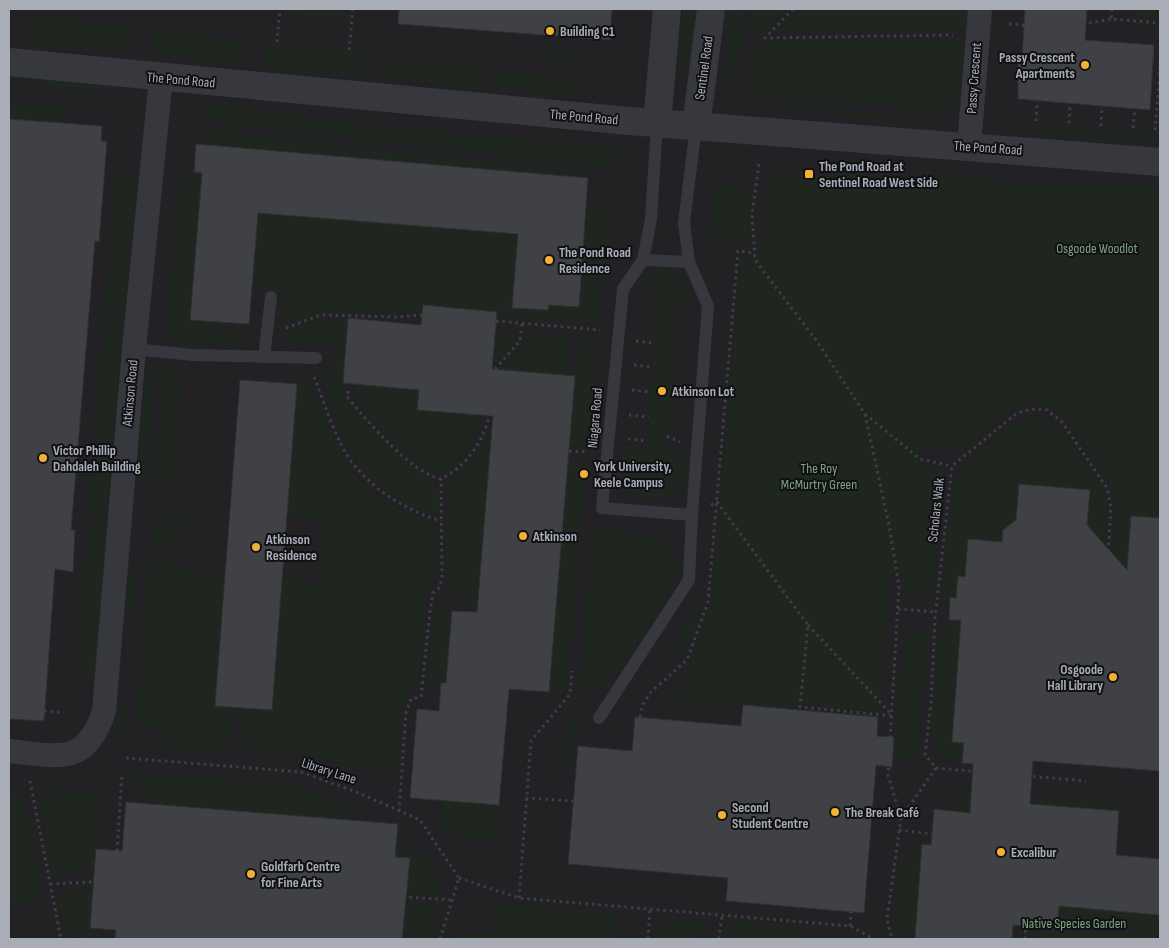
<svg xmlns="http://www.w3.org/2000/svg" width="1169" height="948" viewBox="0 0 1169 948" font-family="'Sofia Sans Condensed',sans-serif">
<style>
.built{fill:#222225}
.green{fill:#1e261f}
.building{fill:#404145;stroke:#303034}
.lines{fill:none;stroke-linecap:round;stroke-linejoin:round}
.path{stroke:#3d3f44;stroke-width:3;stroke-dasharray:2.5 4;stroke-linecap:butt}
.service{stroke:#37383d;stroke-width:12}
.minor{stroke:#37383d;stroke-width:24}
.tertiary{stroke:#37383d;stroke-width:28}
.poi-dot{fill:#f2b134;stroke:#111113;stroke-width:2}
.labels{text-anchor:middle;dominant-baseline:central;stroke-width:4;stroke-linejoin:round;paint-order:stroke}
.poi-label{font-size:14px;font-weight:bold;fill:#a8adb8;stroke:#111113;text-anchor:start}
.street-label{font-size:14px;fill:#a8adb8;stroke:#111113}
.park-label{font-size:14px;fill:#7fa381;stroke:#111113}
</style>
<rect width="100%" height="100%" fill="#161618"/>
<rect class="built" x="9" y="9" width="1151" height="930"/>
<g class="green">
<path d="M287 9H349V20L287 15Z"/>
<path d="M683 9H699L690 67 683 72 678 66Z"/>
<path d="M732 9H744L739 71 723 80Z"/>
<path d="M751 9H787L766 31 758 34 749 27Z"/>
<path d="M800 9H967L965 30 781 32Z"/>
<path d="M1135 9 1160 10V19L1134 16Z"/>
<path d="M28 16 130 27 128 52 26 42Z"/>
<path d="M153 30 242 40 240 65 152 54Z"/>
<path d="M964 40C962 61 966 95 950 111L754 95 746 86C747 66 754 54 770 42Z"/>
<path d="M265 43 366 54 364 77 263 68Z"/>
<path d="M540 49 581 52 580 61 539 57Z"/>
<path d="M388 57 483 69 481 87 387 79Z"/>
<path d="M494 70 581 80 579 95 493 88Z"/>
<path d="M9 76 95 84 109 91 9 82Z"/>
<path d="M9 102 65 107 63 124 9 119Z"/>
<path d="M748 103 944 118 933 122 748 106Z"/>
<path d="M216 104 386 128 619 147 616 165 588 166 213 122 197 105Z"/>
<path d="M1003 122 1160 135V141L1011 129Z"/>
<path d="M211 129 588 174V178L209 145Z"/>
<path d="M770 170 836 176 838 173 941 179 1160 187V518L1131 516 1127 575 1113 574C1114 551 1119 524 1117 501 1115 481 1099 460 1086 445 1076 434 1069 419 1057 410 1025 389 987 428 965 448L918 443V467L944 469 932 597 905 595 907 577 889 573 878 711 793 703 792 709 677 699 699 642 712 599 741 257 762 258Z"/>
<path d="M115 177 134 179 124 318 104 316Z"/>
<path d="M178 181 201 183 190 320 216 322V330L248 333 240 343 232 346 165 340Z"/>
<path d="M713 185 749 188 747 243 708 238Z"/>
<path d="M259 194 520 215 512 307 548 310 549 305 579 307 587 211 610 213 599 324 497 315 496 312 424 305 423 311 401 312 393 315 329 313 296 319 283 324 287 292 252 288Z"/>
<path d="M663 268C682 273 689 292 697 308L677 300 666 448 687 459C686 468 686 479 681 486 668 507 632 498 619 480L623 445 626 444 646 451 659 283 637 281 657 269Z"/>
<path d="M348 318 342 398 391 450 433 483 438 492V514L434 516C362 482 344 452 322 376L333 377 336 346C321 345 293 348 284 335 304 321 325 320 348 318Z"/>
<path d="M104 324 123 325 107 512 88 511Z"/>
<path d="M495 332 516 334 515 342 492 369Z"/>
<path d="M524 334 569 337 566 375 500 370 523 345Z"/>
<path d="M578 340 595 341 586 444 569 442Z"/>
<path d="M157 362 146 483 139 478 138 472 146 371 148 366Z"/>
<path d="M164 364C179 368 181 378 181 392L174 469C171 480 166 483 155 484Z"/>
<path d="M306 372C320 404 330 438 349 467 366 494 409 516 438 526L439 569 436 577 428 584 424 611 420 683 407 682 405 707H401L397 769 340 763 320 756 268 750 243 744 246 708 272 710 282 579 320 584 325 521 287 516 297 384Z"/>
<path d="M355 384 419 390 417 410 481 415C476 433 458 466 440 473L434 472 385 434 355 395Z"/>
<path d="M1038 416C1059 420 1105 480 1107 501 1109 523 1103 549 1101 571L1087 525 1090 490 1019 484 1016 520 1003 530 1002 542 968 539 976 573 956 598 941 596 953 489 961 473C984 451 1007 422 1038 416Z"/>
<path d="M493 423 477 612 447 580 446 535 449 489 454 478 488 438Z"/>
<path d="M568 460 586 462 566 693 549 692Z"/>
<path d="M153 507 196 511 195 519 152 515Z"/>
<path d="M88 520 107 521 95 676 76 675Z"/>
<path d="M152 523 187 525C178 540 168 544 150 543Z"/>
<path d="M591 529 662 536C669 546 678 559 677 571 674 592 622 660 608 680L599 688 579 694Z"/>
<path d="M148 562 180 565 201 573 225 577 215 705 232 707 227 751 162 747 164 728 136 726Z"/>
<path d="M140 564 135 621 126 609 129 577Z"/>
<path d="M695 608 699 612C697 649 678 648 659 670 652 678 647 688 641 696L649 680Z"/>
<path d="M433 609 452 611 446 683H441V686L428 685Z"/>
<path d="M949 620H961L952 742 975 744 974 749 963 748 962 763C949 762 940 757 935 745 926 726 937 661 939 637H947Z"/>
<path d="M906 628 929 630 916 763 893 760Z"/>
<path d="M129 699 124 748 119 747 117 709Z"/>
<path d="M568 721H576L574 746H578L576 766 564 765Z"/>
<path d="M129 773 291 783 348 811 347 820 158 805 154 797 129 776Z"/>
<path d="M9 790 23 791 44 900 9 905Z"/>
<path d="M51 791 97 793 95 865 82 871 53 872 40 799 51 800Z"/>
<path d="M959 791 1120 804 1119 811 971 799 970 812 957 811Z"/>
<path d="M442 800 499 805 496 837 463 840 440 826Z"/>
<path d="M397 835 406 836 404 851 432 854 441 895 407 892 410 858 395 857Z"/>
<path d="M915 844H922L916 934 894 932 900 870Z"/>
<path d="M93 888 89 939 66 936 57 894Z"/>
<path d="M405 903 440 906 431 939H402Z"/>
<path d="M494 903 619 914 617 939H456V932L491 935Z"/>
<path d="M1059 906 1160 915V939H1035V928L1057 929Z"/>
<path d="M671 918 705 921 704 937 698 936V939H656L657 923H671Z"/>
<path d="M727 921 802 928 800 938 809 939 726 938Z"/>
</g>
<g class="building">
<path d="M399 9H612L610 40 398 24Z"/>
<path d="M1025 9H1087L1085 40 1154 45 1150 110 1018 99V57H1022Z"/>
<path d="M9 119 102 126 101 141 107 142 99 242 95 241 71 530H75L73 572 55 569 44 721 9 719Z"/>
<path d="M196 144 588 178 579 307 549 305 548 310 512 308 518 234 258 213 249 324 190 320 202 173 194 172Z"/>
<path d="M423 305 497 312 492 369 575 376 549 692 509 689 499 805 410 798 417 709 439 711 441 683H446L452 611 477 612 493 416 417 410 419 390 343 383 348 318 421 325Z"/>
<path d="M240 380 297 384 272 710 215 706Z"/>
<path d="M1019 484 1090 490 1087 525 1127 570 1131 516 1160 518V771L1033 761 1030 804 1119 811 1116 855 1160 859V915L1059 906 1057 929 1013 925 1012 939H915L922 844 931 845 934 809 970 813 973 764 962 763 964 743 952 742 961 620H949L950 597 956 598 958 576 965 577 968 539 1002 542 1003 530 1016 520Z"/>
<path d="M743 705 878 717 877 736 894 737 892 767 876 765 864 913 726 901 728 878 568 864 578 746 632 751 635 717 741 726Z"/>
<path d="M126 802 398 824 395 857 410 858 402 939H115L116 930 90 928 96 849 122 851Z"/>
</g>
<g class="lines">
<g class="path">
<path d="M793 9 765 38 953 35"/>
<path d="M1112 9 1111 19 1160 23"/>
<path d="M1009 24 1053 28"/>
<path d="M1057 29 1111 19"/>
<path d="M277 42 280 9"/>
<path d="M349 50 353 9"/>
<path d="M1159 75 1160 64"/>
<path d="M1036 121 1037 101"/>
<path d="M1069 123 1070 104"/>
<path d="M1101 126 1102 106"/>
<path d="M1133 128 1135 109"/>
<path d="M1155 130 1159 82"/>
<path d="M759 164 752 215 755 260 816 340 865 414 920 459 952 466"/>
<path d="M496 321 600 330"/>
<path d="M286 328 321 315 397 317 423 315"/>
<path d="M636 341 654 343"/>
<path d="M634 365 652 367"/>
<path d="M495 369 520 341 522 323"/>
<path d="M314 377C325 403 336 443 354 465 376 492 408 511 441 521"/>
<path d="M632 390 650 392"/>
<path d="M348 391 347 397C369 422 408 471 441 479 469 465 486 437 491 408"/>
<path d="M865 414 889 525 899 586 888 775 901 818 887 919 892 939"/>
<path d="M629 415 649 417"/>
<path d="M667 436 680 442"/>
<path d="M628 439 647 441"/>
<path d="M569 451 588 452"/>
<path d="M711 505 717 502 808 625 800 707 893 716"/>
<path d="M898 609 936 612"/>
<path d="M808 625 892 715"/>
<path d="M44 711 64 713"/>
<path d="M640 717 642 706 651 692 687 660 708 602 738 251 755 253"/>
<path d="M126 758 301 772 359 793 420 820 459 878"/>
<path d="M936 768 1086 781"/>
<path d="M30 781 61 939"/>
<path d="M526 798 573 801"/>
<path d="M399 811 406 713 411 699 421 697 430 612 433 593 440 587 442 577 441 479"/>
<path d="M901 818 936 768 925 755 931 703 935 619 952 466 1017 413 1032 409 1047 410 1062 422 1107 488 1111 508 1106 581"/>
<path d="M899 830 932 834"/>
<path d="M117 851 122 774"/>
<path d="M459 878 519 898 850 926 874 939"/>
<path d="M50 884 93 882"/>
<path d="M390 896 452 900"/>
<path d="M519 898 531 741 570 694 572 671"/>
<path d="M850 926 851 912"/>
<path d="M440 939 459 878"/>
<path d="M648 939 650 907"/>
<path d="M719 939 722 914"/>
<path d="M1025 939 1026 927"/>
</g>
<g class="service">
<path d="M643 260 689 262 708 306 692 515 602 508 623 289 643 260 651 219 657 123"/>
<path d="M689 262 684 223 696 127"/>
<path d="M134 349 193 355 316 358"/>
<path d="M264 357 271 297"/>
<path d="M599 718 689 580 692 515"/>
</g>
<g class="minor">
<path d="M969 147 980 9"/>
<path d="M9 751C58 756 86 767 104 711L134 349 161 78"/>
</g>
<g class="tertiary">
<path d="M9 62 629 121 1160 162"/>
<path d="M657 123 667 9"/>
<path d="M696 127 711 9"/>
</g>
</g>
<g class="poi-dot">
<circle cx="550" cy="31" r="5"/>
<circle cx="1085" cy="65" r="5"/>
<rect x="804" y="169" width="10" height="10" rx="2.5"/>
<circle cx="549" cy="260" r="5"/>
<circle cx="662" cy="391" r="5"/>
<circle cx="43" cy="458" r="5"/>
<circle cx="584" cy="474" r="5"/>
<circle cx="523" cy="536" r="5"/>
<circle cx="256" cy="547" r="5"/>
<circle cx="1113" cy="677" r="5"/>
<circle cx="835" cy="812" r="5"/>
<circle cx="722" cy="815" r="5"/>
<circle cx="1001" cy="852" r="5"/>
<circle cx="251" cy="874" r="5"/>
</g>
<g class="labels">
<g class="poi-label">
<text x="560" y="31">Building C1</text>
<text x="1075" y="57" text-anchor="end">Passy Crescent<tspan x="1075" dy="16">Apartments</tspan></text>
<text x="819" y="166">The Pond Road at<tspan x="819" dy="16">Sentinel Road West Side</tspan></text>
<text x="559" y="252">The Pond Road<tspan x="559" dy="16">Residence</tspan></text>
<text x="672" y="391">Atkinson Lot</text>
<text x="53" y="450">Victor Phillip<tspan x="53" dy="16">Dahdaleh Building</tspan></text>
<text x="594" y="466">York University,<tspan x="594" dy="16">Keele Campus</tspan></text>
<text x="533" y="536">Atkinson</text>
<text x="266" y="539">Atkinson<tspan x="266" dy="16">Residence</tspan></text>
<text x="1103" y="669" text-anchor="end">Osgoode<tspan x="1103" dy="16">Hall Library</tspan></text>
<text x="732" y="807">Second<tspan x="732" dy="16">Student Centre</tspan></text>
<text x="845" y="812">The Break Café</text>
<text x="1011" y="852">Excalibur</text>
<text x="261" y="866">Goldfarb Centre<tspan x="261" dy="16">for Fine Arts</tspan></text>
</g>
<g class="street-label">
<text transform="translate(704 68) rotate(-82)">Sentinel Road</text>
<text transform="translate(974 78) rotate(-86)">Passy Crescent</text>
<text transform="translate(181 80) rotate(5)">The Pond Road</text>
<text transform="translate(584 117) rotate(5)">The Pond Road</text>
<text transform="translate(988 148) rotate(4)">The Pond Road</text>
<text transform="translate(130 393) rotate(-85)">Atkinson Road</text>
<text transform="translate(595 418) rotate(-85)">Niagara Road</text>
<text transform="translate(936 510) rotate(-84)">Scholars Walk</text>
<text transform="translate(329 771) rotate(18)">Library Lane</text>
</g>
<g class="park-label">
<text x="1097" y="248">Osgoode Woodlot</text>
<text x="819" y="468">The Roy<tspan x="819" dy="16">McMurtry Green</tspan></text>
<text x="1074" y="923">Native Species Garden</text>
</g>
</g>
<rect width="1169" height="948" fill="none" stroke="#a8adb8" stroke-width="20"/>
</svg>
